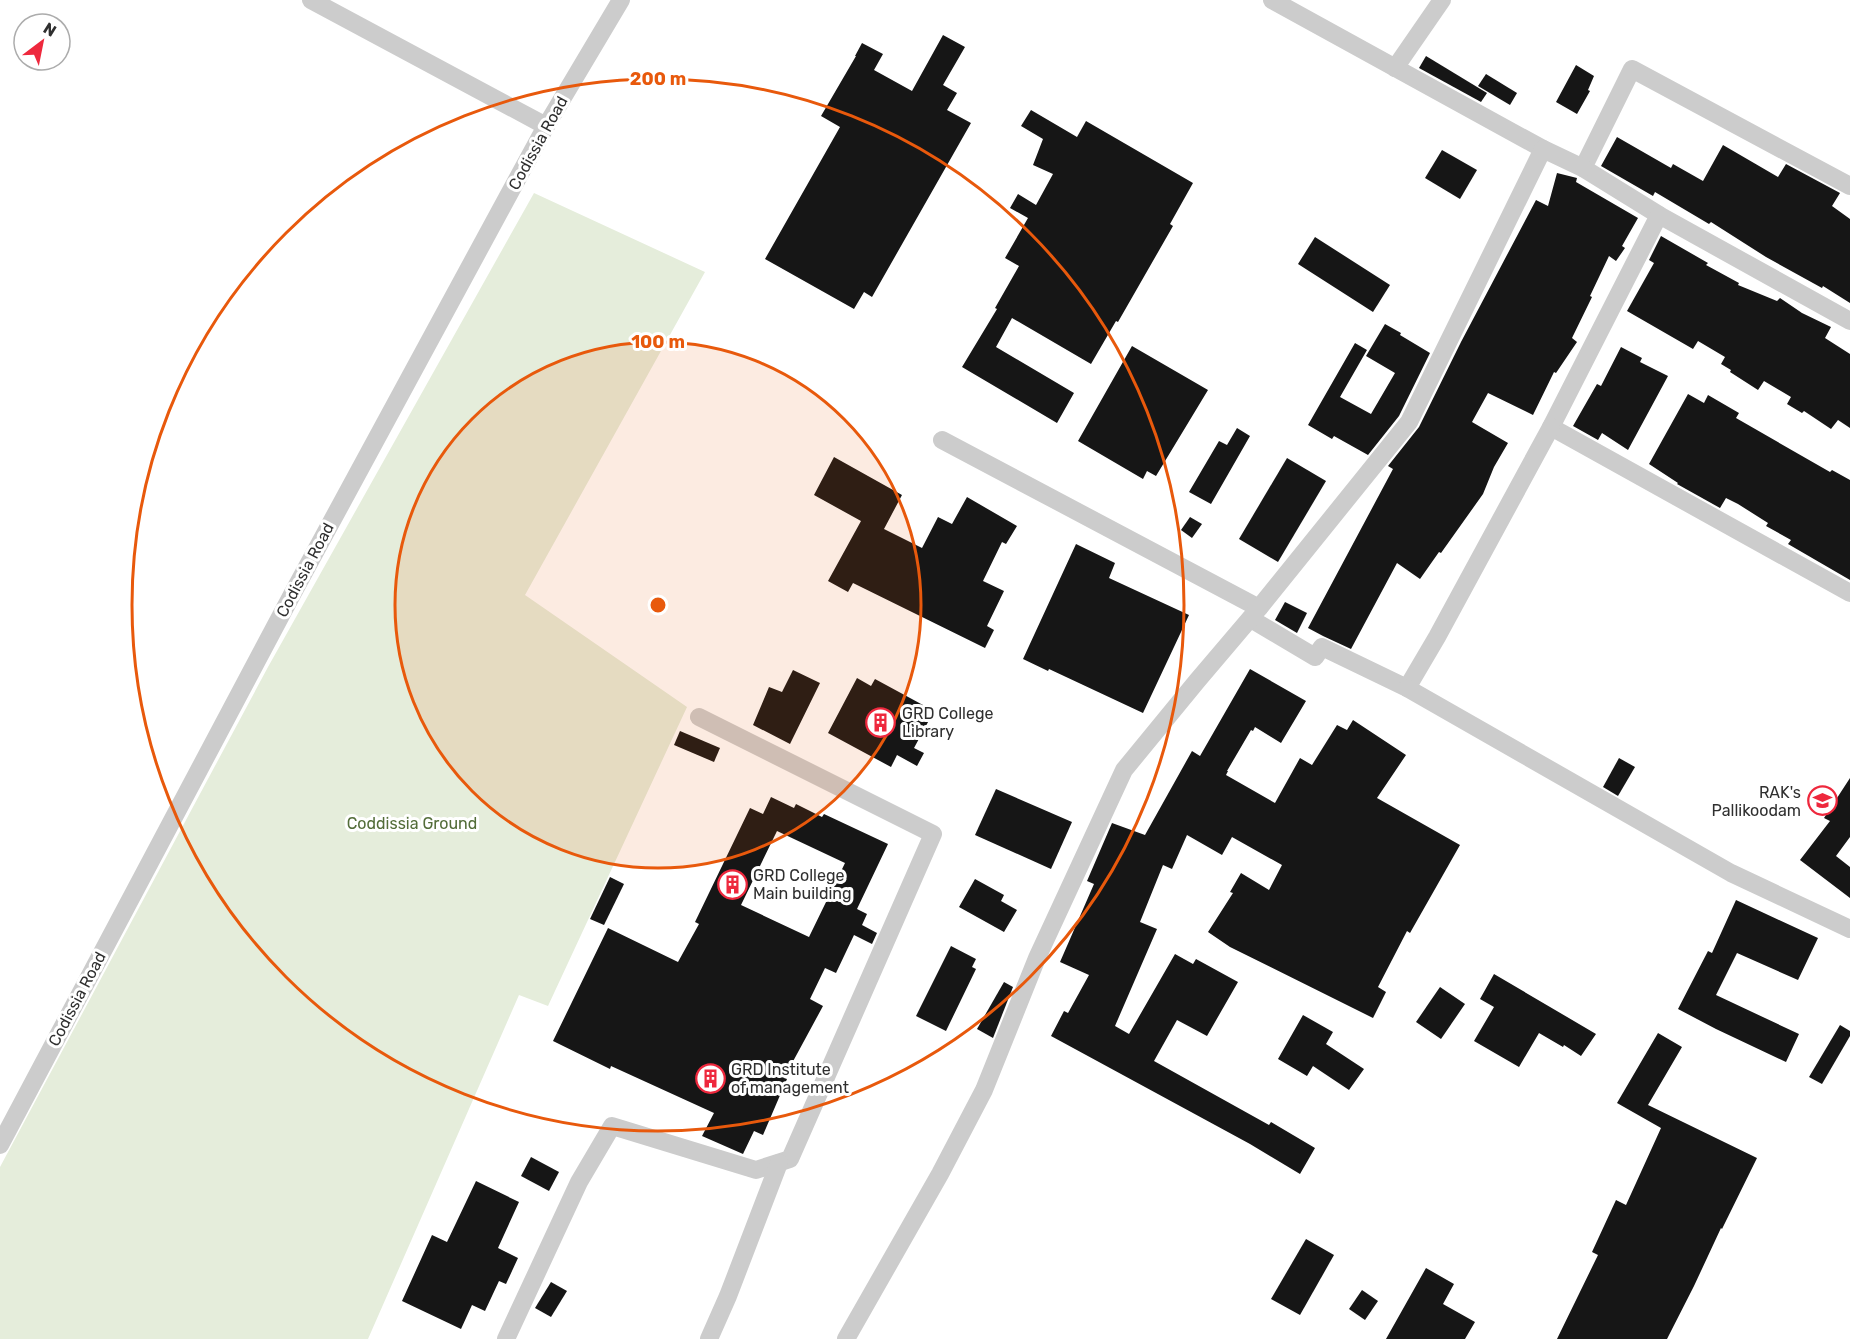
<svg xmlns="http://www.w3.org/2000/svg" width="1850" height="1339" viewBox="0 0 1850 1339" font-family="Rubik,sans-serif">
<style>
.green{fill:#e5eddb}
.building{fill:#161616;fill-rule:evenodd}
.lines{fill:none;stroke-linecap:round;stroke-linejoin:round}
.minor{stroke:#ccc;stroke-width:18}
.ring{fill:none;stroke:#e8590c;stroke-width:3}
.labels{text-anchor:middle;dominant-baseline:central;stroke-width:6;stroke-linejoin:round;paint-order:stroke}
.street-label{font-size:16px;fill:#2f2f2f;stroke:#fff}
.poi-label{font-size:16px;fill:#2f2f2f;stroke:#fff;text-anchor:start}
.park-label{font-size:16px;fill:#536d39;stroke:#fff}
.centre{fill:#e8590c;stroke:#fff;stroke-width:3}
.ring-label{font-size:18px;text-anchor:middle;font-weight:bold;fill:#e8590c;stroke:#fff;stroke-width:6;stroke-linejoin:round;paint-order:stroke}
</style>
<rect width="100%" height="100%" fill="#fff"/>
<path class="green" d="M534 193 705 272 525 595 687 707 548 1006 519 995 368 1339H0V1167L268 667Z"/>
<g class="building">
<path d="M943 35 965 47 943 85 957 93 947 110 971 123 872 297 864 292 854 309 765 259 840 127 821 116 856 56H855L862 43 883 54 874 70 912 91Z"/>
<path d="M1426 56 1487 93 1481 102 1419 68Z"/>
<path d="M1576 65 1594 76 1588 90 1590 91 1577 114 1556 102Z"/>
<path d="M1486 74 1517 93 1510 105 1478 86Z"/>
<path d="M1031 110 1077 137 1086 121 1193 183 1170 224 1173 226 1118 322 1116 321 1091 364 1012 318 996 347 1074 393 1057 423 962 367 997 309 995 308 1019 266 1005 258 1028 218 1010 208 1018 194 1036 205 1053 174 1033 165 1043 139 1021 126Z"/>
<path d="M1617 137 1671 168 1673 164 1703 181 1723 145 1778 177 1786 164 1840 193 1832 206 1850 219V303L1823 286 1822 288 1766 257 1711 222 1709 224 1655 192 1653 196 1601 166Z"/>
<path d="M1442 150 1477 170 1460 199 1425 178Z"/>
<path d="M1557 173 1577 178 1576 182 1638 218 1622 246 1625 248 1616 261 1609 256 1590 296 1592 297 1572 338 1577 342 1556 373 1554 372 1533 415 1488 393 1472 422 1508 443 1494 467 1483 494 1441 553 1439 552 1420 579 1397 563 1351 649 1323 636 1308 628 1393 469 1388 466 1419 427 1461 342 1536 200 1548 206Z"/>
<path d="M1661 236 1708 263 1706 265 1739 283 1738 285 1777 301 1780 298 1802 313 1831 327 1825 338 1850 354V428L1838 420 1831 429 1804 411 1802 413 1787 404 1791 397 1764 381 1758 390 1730 372 1731 370 1721 364 1725 357 1698 341 1693 349 1627 311 1654 263 1649 260Z"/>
<path d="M1315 237 1390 285 1373 312 1298 264Z"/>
<path d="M1385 324 1401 333 1400 335 1430 353 1399 416 1368 455 1334 436 1332 439 1308 425 1355 343 1367 350 1340 397 1371 414 1395 373 1366 356Z"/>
<path d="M1132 346 1208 390 1156 476 1147 471 1143 479 1078 441Z"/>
<path d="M1621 347 1642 358 1640 362 1668 376 1628 450 1602 433 1598 440 1573 426 1597 384 1601 386Z"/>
<path d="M1688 394 1704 403 1708 395 1739 413 1736 418 1830 472 1832 470 1850 480V580L1788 544 1791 540 1766 526 1768 523 1738 504 1726 498 1720 508 1677 484 1678 483 1649 464Z"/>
<path d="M1237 428 1250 436 1211 504 1189 492 1219 441 1227 445Z"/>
<path d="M834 457 902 495 884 529 922 548 938 517 952 524 967 497 1017 526 1006 544 1002 542 983 581 1004 591 987 626 994 630 985 648 853 583 848 592 828 581 861 521 814 495Z"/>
<path d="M1287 458 1326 481 1278 562 1239 539Z"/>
<path d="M1190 517 1202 524 1192 538 1181 530Z"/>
<path d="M1076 544 1115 563 1109 578 1189 615 1143 713 1049 669 1048 671 1023 659Z"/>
<path d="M1285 602 1307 613 1297 633 1275 620Z"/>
<path d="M1250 669 1306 701 1281 743 1255 727 1253 731 1251 730 1227 771H1228L1226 775 1275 803 1300 758 1312 765 1337 725 1347 730 1353 720 1406 755 1377 798 1460 845 1410 933 1407 931 1378 987 1386 992 1373 1018 1230 947 1208 932 1233 893 1230 892 1241 873 1269 890 1282 865 1232 837 1222 855 1187 835 1172 869 1163 865 1140 922 1157 929 1115 1026 1129 1034 1175 954 1193 964 1196 959 1238 982 1207 1036 1177 1020 1154 1061 1269 1125 1271 1122 1315 1148 1300 1174 1250 1144 1051 1036 1064 1011 1068 1013 1089 975 1060 962 1094 884 1087 881 1112 823 1145 835 1192 751 1200 756Z"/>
<path d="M793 670 820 683 790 744 753 725 769 687 782 692Z"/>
<path d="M857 678 871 686 875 679 934 711 914 748 924 753 917 766 897 755 891 767 828 733Z"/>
<path d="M680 731 720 748 714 762 674 745Z"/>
<path d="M1619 758 1635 767 1618 796 1603 787Z"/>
<path d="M1850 778V837L1836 856 1850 867V898L1800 860 1830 821 1824 818Z"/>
<path d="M996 789 1072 822 1051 869 975 835Z"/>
<path d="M771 797 794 808 796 804 822 817 824 814 888 844 857 909 867 914 862 925 877 933 872 944 854 935 836 973 825 968 810 999 823 1006 784 1078 787 1079 763 1135 754 1131 743 1154 702 1136 714 1113 611 1066 610 1069 553 1041 608 928 678 962 699 924 695 922 750 808 763 814ZM777 831 845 863 809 937 741 905Z"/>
<path d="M610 877 624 884 604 925 590 919Z"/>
<path d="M975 879 1004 895 1001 901 1017 910 1004 932 959 907Z"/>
<path d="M1736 900 1818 938 1798 980 1737 953 1716 995 1799 1034 1786 1062 1716 1029 1678 1009 1708 951 1712 953Z"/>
<path d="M951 946 976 959 972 967 976 969 946 1031 916 1016Z"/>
<path d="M1494 974 1596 1034 1581 1056 1564 1045 1563 1047 1539 1033 1519 1067 1474 1041 1494 1007 1480 999Z"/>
<path d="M1004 982 1013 987 993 1038 977 1029Z"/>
<path d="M1440 987 1465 1004 1441 1039 1416 1022Z"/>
<path d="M1303 1015 1333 1032 1326 1044 1364 1069 1349 1090 1313 1066 1307 1076 1278 1059Z"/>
<path d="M1840 1025 1850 1031V1036L1822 1084 1809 1077Z"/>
<path d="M1658 1033 1682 1047 1648 1105 1757 1158 1722 1229 1721 1228 1694 1286 1667 1339H1557L1598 1255 1592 1252 1616 1200 1626 1205 1661 1128 1617 1103Z"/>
<path d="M531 1157 559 1172 549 1191 521 1176Z"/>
<path d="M476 1181 519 1202 498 1248 518 1258 506 1284 499 1281 485 1311 472 1305 461 1329 402 1301 432 1235 447 1242Z"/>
<path d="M1306 1239 1334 1255 1300 1315 1271 1299Z"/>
<path d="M1426 1268 1454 1284 1443 1304 1475 1322 1465 1339H1386Z"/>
<path d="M551 1282 567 1291 551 1317 535 1308Z"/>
<path d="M1362 1290 1378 1301 1365 1320 1349 1309Z"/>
</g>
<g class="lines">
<g class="minor">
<path d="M311 0 546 126"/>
<path d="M1272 0 1543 149"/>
<path d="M1395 68 1442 0"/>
<path d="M1659 215 1583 168 1632 69 1850 186"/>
<path d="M1850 321 1659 215 1551 427 1850 593"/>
<path d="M942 440 1259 608"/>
<path d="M1251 619 1315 657 1322 647 1407 688 1437 637 1551 427"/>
<path d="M1407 688 1731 873 1850 929"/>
<path d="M0 1145 295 589 546 126 621 0"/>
<path d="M506 1339 579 1182 612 1126 756 1170 790 1159 933 834 699 717"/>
<path d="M709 1339 728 1296 779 1163"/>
<path d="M846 1339 940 1174 984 1090 1037 958 1124 770 1197 681 1259 608 1409 422 1543 149 1583 168"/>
</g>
</g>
<circle cx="658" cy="605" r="263" fill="#e8590c" fill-opacity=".12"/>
<g class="ring">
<circle cx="658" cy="605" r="263"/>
<circle cx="658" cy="605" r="526"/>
</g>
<defs>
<symbol id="building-ring" viewBox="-11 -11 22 22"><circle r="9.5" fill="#fff" stroke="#ee283d" stroke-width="1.5"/><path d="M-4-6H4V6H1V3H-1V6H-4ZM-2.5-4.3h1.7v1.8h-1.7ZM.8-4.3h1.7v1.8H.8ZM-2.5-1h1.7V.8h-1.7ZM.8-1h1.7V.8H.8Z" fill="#ee283d"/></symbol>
<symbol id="school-ring" viewBox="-11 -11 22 22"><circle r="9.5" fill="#fff" stroke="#ee283d" stroke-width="1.5"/><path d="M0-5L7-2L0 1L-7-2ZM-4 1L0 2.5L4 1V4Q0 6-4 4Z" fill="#ee283d"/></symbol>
</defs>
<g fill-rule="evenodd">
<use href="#building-ring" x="864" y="706" width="33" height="33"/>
<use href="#school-ring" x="1806" y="784" width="33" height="33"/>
<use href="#building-ring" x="716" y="868" width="33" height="33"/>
<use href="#building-ring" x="694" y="1062" width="33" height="33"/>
</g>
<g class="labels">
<g class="street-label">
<text transform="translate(538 143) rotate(-61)">Codissia Road</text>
<text transform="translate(305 570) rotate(-62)">Codissia Road</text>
<text transform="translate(77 999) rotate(-62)">Codissia Road</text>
</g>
<g class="poi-label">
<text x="902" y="713">GRD College<tspan x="902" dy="18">Library</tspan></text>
<text x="1801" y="792" text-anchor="end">RAK's<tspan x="1801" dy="18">Pallikoodam</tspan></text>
<text x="753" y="875">GRD College<tspan x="753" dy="18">Main building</tspan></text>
<text x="731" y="1069">GRD Institute<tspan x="731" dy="18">of management</tspan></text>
</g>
<g class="park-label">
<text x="412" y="823">Coddissia Ground</text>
</g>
</g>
<circle cx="658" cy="605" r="9" class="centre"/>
<g class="ring-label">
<text x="658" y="85">200 m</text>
<text x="658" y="348">100 m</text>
</g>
<g transform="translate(42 42) rotate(32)"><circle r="28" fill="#ffffff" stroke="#acacac" stroke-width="1.5"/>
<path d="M0-4.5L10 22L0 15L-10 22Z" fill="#ee283d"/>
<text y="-9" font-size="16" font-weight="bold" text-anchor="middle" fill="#2f2f2f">N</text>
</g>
</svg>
